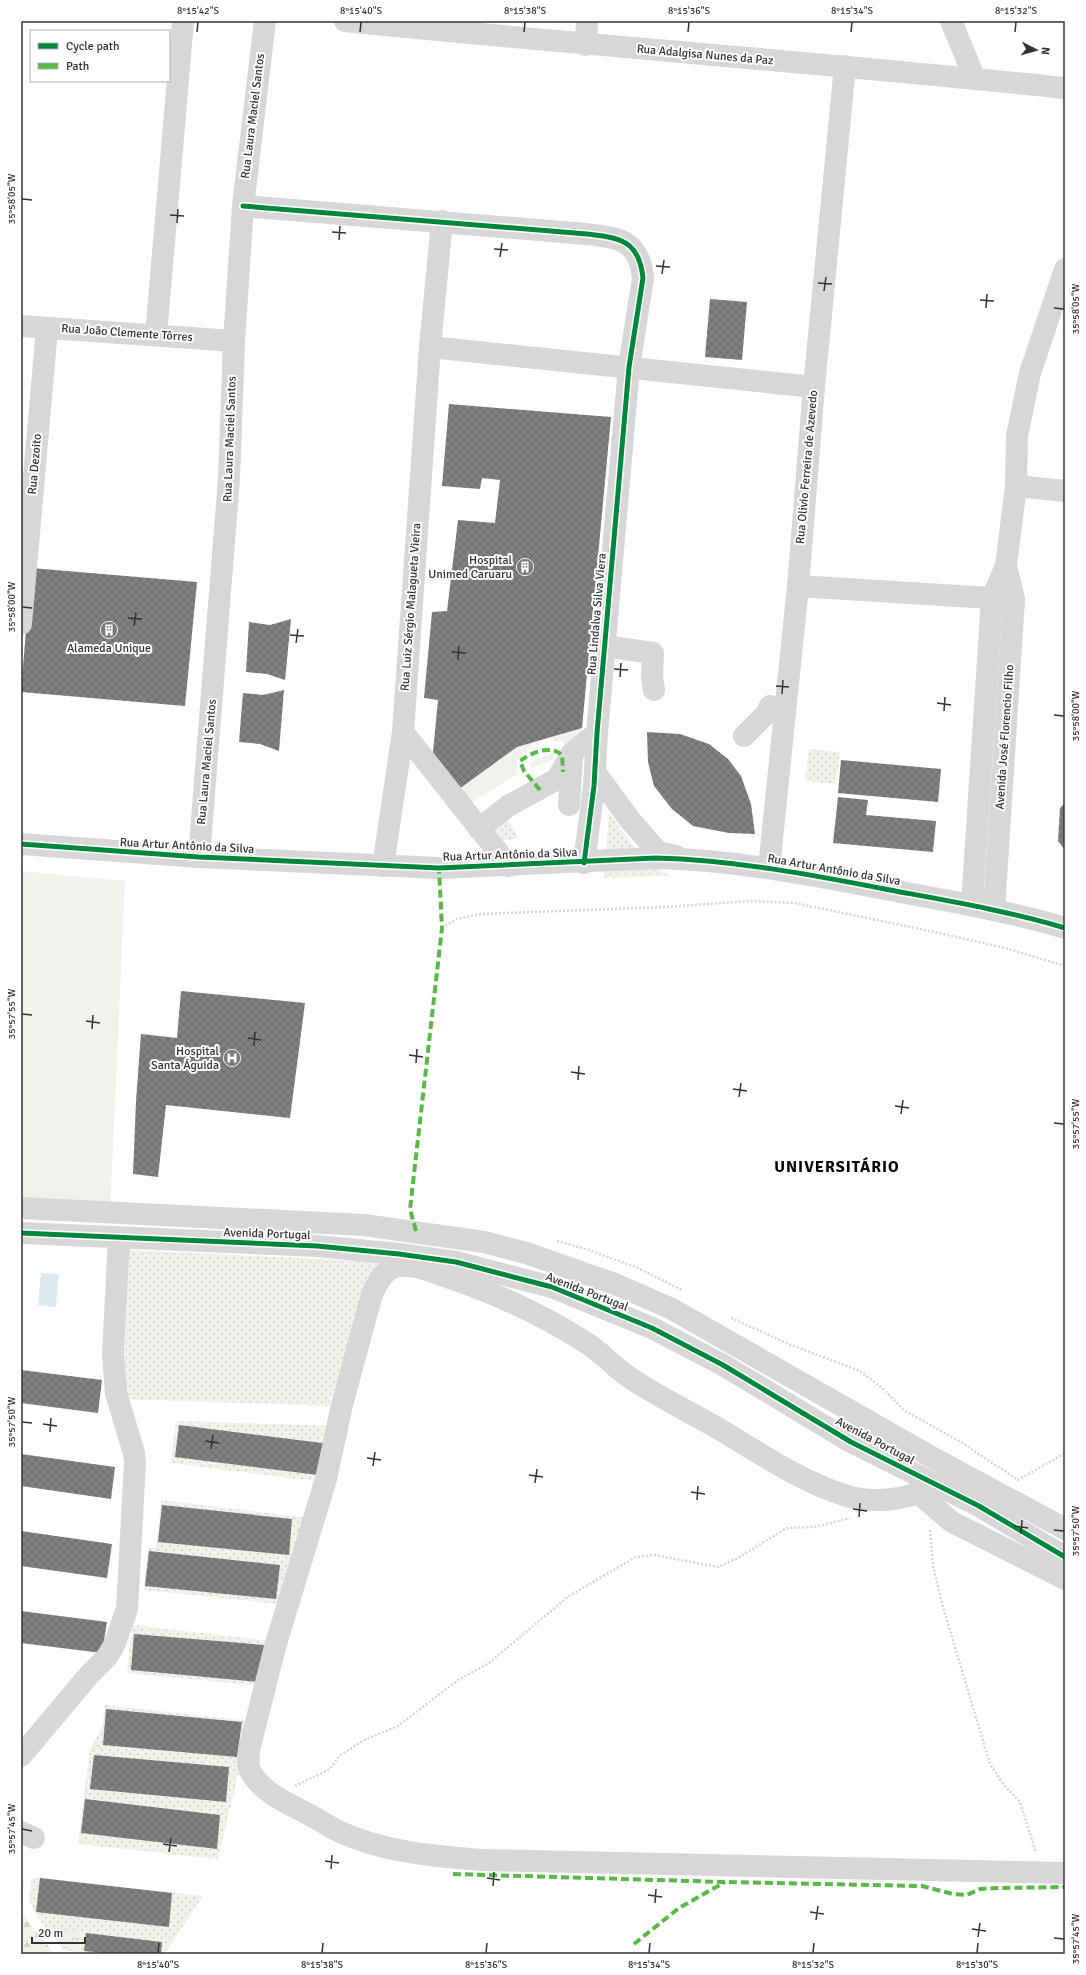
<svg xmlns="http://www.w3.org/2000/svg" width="1086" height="1975" viewBox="0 0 1086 1975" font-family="Signika,sans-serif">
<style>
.grass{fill:url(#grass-dots)}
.forest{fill:url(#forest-firs)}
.park{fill:url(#park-crowns)}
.garden{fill:#f0f3ec}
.water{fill:#dceaf0}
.building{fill:url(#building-cross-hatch)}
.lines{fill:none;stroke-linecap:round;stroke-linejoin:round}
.path{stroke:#d5d5d5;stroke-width:2.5;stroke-dasharray:2 2;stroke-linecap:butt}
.minor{stroke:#d7d7d7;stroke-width:22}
.quiet{stroke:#58b947;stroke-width:4;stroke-dasharray:8 4;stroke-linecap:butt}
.cycleway-casing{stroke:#fff;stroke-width:8}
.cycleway{stroke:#00873e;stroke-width:5}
.ticks{fill:none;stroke:#333;stroke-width:1.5}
.labels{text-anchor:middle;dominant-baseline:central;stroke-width:4;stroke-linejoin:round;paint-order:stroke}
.street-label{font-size:12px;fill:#333;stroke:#fff}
.poi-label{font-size:12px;fill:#333;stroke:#fff;text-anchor:end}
.district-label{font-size:16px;font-weight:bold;letter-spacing:1px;fill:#000;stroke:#fff}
.neatline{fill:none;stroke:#333;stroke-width:1.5}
.ticks-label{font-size:10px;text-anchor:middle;fill:#333}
</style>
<defs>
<pattern id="grass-dots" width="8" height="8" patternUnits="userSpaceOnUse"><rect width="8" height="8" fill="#f0f3ec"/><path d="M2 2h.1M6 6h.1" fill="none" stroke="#ced1cb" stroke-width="1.8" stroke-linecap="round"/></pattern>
<pattern id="forest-firs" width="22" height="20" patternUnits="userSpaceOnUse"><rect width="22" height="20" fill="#f0f3ec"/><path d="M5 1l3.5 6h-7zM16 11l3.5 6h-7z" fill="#ced1cb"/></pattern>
<pattern id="park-crowns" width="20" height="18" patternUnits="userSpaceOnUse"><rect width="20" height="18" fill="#f0f3ec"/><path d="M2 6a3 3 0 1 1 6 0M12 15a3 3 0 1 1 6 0" fill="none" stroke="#ced1cb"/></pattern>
<pattern id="building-cross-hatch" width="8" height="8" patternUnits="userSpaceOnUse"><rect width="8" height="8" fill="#818181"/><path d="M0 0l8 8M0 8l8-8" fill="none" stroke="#6a6a6a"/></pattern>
</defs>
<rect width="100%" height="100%" fill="#fff"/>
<g class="grass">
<path d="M809 749 840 752 836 784 805 781Z"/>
<path d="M497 803 518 837 511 840H503L490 823Z"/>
<path d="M609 812C628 841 641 858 670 876L604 878Z"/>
<path d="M129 1250 383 1262 370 1276 329 1406 123 1399Z"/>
<path d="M176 1421 338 1426 320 1482 171 1463Z"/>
<path d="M161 1500 309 1518 279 1604 144 1590 148 1548H156Z"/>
<path d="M132 1625 271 1641 260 1686 127 1673Z"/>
<path d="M105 1705 251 1721 218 1859 78 1844 90 1749 102 1728Z"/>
<path d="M31 1878H40L203 1896 164 1954H96L63 1950 36 1915 29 1901Z"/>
</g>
<path class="forest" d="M21 1879 24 1883 21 1913 55 1954H21Z"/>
<path class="park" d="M64 1932 84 1933 83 1951 63 1949Z"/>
<g class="garden">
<path d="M582 728V753L572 754 562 741 555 742 552 736Z"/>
<path d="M532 742 531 747 517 760V774L470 804 459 789 517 747Z"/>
<path d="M552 753 555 754V759L532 768 530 767V762Z"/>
<path d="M21 871 125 881 110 1213 21 1208Z"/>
</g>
<path class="water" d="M41 1273 59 1274 56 1307 38 1305Z"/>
<g class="building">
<path d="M710 299 747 302 742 360 705 357Z"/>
<path d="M449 404 611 417 582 728 517 747 459 789 432 762 438 700 424 698 432 612 447 611 458 520 495 523 500 480 482 478 480 489 442 486Z"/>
<path d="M31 568 197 582 185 706 21 692Z"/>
<path d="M291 619 285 680 267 674 246 672 249 622 270 625Z"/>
<path d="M284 690 279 751 260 744 239 742 243 693 263 695Z"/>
<path d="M647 732 680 734 709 744 728 759 741 776 751 804 755 834 729 833 693 826 672 809 654 786 648 762Z"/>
<path d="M841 760 941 769 938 802 838 793Z"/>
<path d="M838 797 868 800 866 815 936 821 933 852 833 843Z"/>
<path d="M1065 803V850L1058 841 1060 808Z"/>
<path d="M181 991 305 1003 290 1118 166 1105 158 1177 133 1174 136 1101 141 1034 177 1038Z"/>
<path d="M21 1370 102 1380 98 1413 21 1403Z"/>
<path d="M179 1425 330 1444 326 1476 175 1457Z"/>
<path d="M21 1454 115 1467 111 1499 21 1486Z"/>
<path d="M162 1505 292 1519 289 1555 158 1542Z"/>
<path d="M21 1531 112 1544 107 1578 21 1566Z"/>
<path d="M149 1551 280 1565 276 1599 145 1586Z"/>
<path d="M21 1611 107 1622 102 1653 21 1643Z"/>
<path d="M134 1634 264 1645 260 1682 131 1670Z"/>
<path d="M106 1709 242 1722 237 1757 103 1745Z"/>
<path d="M94 1755 229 1767 226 1802 90 1789Z"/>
<path d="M85 1799 220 1815 217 1849 81 1833Z"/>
<path d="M40 1878 172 1893 169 1927 36 1912Z"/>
<path d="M86 1933 162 1942 161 1954H114L84 1951Z"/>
</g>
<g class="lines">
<g class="path">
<path d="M442 928 457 919 481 914 665 907 750 901 795 903 930 931 1005 948 1065 966"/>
<path d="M557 1241 589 1250 638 1268 682 1290"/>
<path d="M731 1318 791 1345 860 1371 883 1389 905 1411 959 1441 1018 1480 1065 1453"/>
<path d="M930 1530 933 1566 943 1607 990 1764 1004 1785 1020 1802 1036 1853"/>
<path d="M295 1786 330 1769 339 1756 364 1740 398 1726 458 1680 489 1663 569 1596 636 1557 655 1555 718 1567 736 1559 787 1528 814 1527 850 1518"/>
</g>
<g class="minor">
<path d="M345 21C585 45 825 63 1065 88"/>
<path d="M951 21 975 79"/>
<path d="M586 45 587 21"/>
<path d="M243 206 587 234C620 238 639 240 643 278L629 367 597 733 594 786 584 863"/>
<path d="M21 326 234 341"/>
<path d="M156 335 183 21"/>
<path d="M430 347 814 387"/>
<path d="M1016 486 1065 491"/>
<path d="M798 586 1006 599"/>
<path d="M21 624 47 329"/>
<path d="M604 646 653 653 652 677 654 690"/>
<path d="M403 732 509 866"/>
<path d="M744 736 766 714 770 706"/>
<path d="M595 772 630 820 658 852 676 856"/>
<path d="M569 805 572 758"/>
<path d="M479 829 508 806 557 779 572 753 597 733"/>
<path d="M21 844 199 857 439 868 656 858C735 860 813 875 890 890 949 901 1008 911 1065 928"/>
<path d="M199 857 229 479 234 341 243 206 265 21"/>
<path d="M383 866 403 732 430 347 442 221"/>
<path d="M769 868 798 586 814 387 845 66"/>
<path d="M972 905 992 598 1006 566 1016 486 1017 436 1030 373 1065 269"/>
<path d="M994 910 1014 599 1006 566"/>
<path d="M21 1208 364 1225 484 1242 526 1253 615 1284 672 1309 935 1459 1065 1529"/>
<path d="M21 1233 317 1246 399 1254 456 1262 552 1287 652 1328 723 1365 851 1442 979 1506 1065 1557"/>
<path d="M925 1480 918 1493C895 1501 867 1503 844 1495 801 1481 764 1456 726 1433 693 1413 657 1397 626 1375 612 1365 600 1351 585 1342 541 1314 493 1292 444 1276 430 1271 415 1264 399 1266 384 1268 379 1281 372 1294L342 1405 326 1479 275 1647 249 1750C249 1755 248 1763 249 1768 258 1791 289 1804 308 1814 318 1819 328 1826 338 1831 383 1852 432 1856 481 1860L1065 1873"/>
<path d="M918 1493 952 1522 1065 1579"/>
<path d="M21 1756 89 1675 107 1657 115 1643 127 1609 135 1463 134 1453 116 1393 113 1354 119 1238"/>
<path d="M21 1832 34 1838"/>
</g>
<g class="quiet">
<path d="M540 790 524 771 520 761C531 753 550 744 562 755L563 772"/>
<path d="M416 1231 410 1209 442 928 439 868"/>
<path d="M453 1874 725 1882 922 1886 953 1894 967 1895 980 1889 997 1888 1065 1887"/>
<path d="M634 1944 679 1908 725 1882"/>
</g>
<defs>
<g id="cycleway">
<path d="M243 206 587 234C620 238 639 240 643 278L629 367 597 733 594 786 584 863"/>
<path d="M21 844 199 857 439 868 656 858C735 860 813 875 890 890 949 901 1008 911 1065 928"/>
<path d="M21 1233 317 1246 399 1254 456 1262 552 1287 652 1328 723 1365 851 1442 979 1506 1065 1557"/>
</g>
</defs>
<use href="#cycleway" class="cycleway-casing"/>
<use href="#cycleway" class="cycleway"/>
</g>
<path class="ticks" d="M197 32 198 22M360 32 361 22M524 32 525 22M688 32 689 22M851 32 852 22M1015 32 1016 22M22 199 32 200M170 215 184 216M177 223 178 209M332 232 346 233M339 240 340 226M494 249 508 250M500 257 502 243M656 266 670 267M662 274 664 260M818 283 832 284M824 291 826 277M980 300 994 301M986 308 987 294M1054 308 1064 309M22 607 32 608M128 618 142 619M134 626 136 612M290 635 304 636M296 643 298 629M452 652 466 653M458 660 459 646M614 669 628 670M620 677 621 663M776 686 789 687M782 694 783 680M937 703 951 705M944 711 945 697M1054 715 1064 716M22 1014 32 1015M86 1021 100 1023M92 1029 93 1015M248 1038 261 1040M254 1046 255 1032M409 1055 423 1057M416 1063 417 1049M571 1072 585 1074M578 1080 579 1066M733 1089 747 1091M739 1097 741 1083M895 1106 909 1108M901 1114 903 1100M1054 1123 1064 1124M22 1422 32 1423M43 1424 57 1426M50 1432 51 1418M205 1441 219 1443M211 1449 213 1435M367 1458 381 1460M373 1466 375 1452M529 1475 543 1477M535 1483 537 1469M691 1492 705 1494M697 1500 698 1486M853 1509 867 1511M859 1517 860 1503M1014 1526 1028 1528M1054 1530 1064 1531M1021 1534 1022 1520M22 1829 32 1831M163 1844 177 1846M169 1852 171 1838M325 1861 339 1863M331 1869 332 1855M487 1878 500 1880M493 1886 494 1872M648 1895 662 1897M655 1903 656 1889M810 1912 824 1914M816 1920 818 1906M972 1929 986 1931M978 1937 980 1923M1054 1938 1064 1939M158 1953 159 1943M322 1953 323 1943M486 1953 487 1943M649 1953 650 1943M813 1953 814 1943M977 1953 978 1943"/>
<defs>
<symbol id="building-disc" viewBox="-11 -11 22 22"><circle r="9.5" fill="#7a7a7a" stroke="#fff"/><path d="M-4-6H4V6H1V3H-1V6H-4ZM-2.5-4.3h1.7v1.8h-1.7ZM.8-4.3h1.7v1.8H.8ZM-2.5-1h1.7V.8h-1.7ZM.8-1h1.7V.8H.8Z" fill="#fff"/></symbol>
<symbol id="hospital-disc" viewBox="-11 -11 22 22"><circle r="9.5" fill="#7a7a7a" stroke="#fff"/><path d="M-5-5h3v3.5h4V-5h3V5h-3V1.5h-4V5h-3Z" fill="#fff"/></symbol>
</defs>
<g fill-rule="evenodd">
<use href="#building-disc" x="515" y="557" width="20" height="20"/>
<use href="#building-disc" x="99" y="620" width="20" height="20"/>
<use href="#hospital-disc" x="222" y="1048" width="20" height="20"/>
</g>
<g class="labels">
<g class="street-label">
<text transform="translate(705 55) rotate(5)">Rua Adalgisa Nunes da Paz</text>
<text transform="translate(253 116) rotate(-83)">Rua Laura Maciel Santos</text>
<text transform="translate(127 333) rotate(4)">Rua João Clemente Tôrres</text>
<text transform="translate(230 439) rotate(-88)">Rua Laura Maciel Santos</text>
<text transform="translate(35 464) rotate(-85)">Rua Dezoito</text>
<text transform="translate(807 467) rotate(-85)">Rua Olivio Ferreira de Azevedo</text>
<text transform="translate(411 607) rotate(-86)">Rua Luiz Sérgio Malagueta Vieira</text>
<text transform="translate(597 614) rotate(-85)">Rua Lindalva Silva Viera</text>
<text transform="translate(1005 737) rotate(-86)">Avenida José Florencio Filho</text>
<text transform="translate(207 762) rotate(-85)">Rua Laura Maciel Santos</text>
<text transform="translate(187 846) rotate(3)">Rua Artur Antônio da Silva</text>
<text transform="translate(510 855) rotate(-2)">Rua Artur Antônio da Silva</text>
<text transform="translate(834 870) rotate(10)">Rua Artur Antônio da Silva</text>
<text transform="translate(267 1234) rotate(2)">Avenida Portugal</text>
<text transform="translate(587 1292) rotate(21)">Avenida Portugal</text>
<text transform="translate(875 1441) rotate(28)">Avenida Portugal</text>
</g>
<g class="poi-label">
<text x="512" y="560">Hospital<tspan x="512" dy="14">Unimed Caruaru</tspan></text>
<text x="109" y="648" text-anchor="middle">Alameda Unique</text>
<text x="219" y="1051">Hospital<tspan x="219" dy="14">Santa Águida</tspan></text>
</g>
<g class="district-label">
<text x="837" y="1167">UNIVERSITÁRIO</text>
</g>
</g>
<rect width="1086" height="1975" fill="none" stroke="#ffffff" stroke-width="44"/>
<rect x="30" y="30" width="140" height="52" fill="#ffffff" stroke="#adadad"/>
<rect x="38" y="43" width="20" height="6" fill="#00873e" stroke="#adadad"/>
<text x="66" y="50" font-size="12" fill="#333333">Cycle path</text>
<rect x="38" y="63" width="20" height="6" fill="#58b947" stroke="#adadad"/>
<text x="66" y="70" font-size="12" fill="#333333">Path</text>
<g transform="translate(1036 50) rotate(96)" stroke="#ffffff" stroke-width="3" paint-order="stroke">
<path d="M0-3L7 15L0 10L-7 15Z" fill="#333333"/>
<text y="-6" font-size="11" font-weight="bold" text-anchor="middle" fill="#333333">N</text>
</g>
<path d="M32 1937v6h53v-6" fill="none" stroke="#333333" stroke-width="2"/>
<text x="38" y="1937" font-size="12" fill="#333333" stroke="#ffffff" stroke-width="3" paint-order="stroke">20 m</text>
<rect x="22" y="22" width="1042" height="1931" class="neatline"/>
<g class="ticks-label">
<text x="198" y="14">8°15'42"S</text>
<text x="361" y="14">8°15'40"S</text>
<text x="525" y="14">8°15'38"S</text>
<text x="689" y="14">8°15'36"S</text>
<text x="852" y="14">8°15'34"S</text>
<text x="1016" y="14">8°15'32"S</text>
<text transform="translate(11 199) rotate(-90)" y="4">35°58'05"W</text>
<text transform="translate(1075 309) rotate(-90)" y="4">35°58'05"W</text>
<text transform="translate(11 607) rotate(-90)" y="4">35°58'00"W</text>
<text transform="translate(1075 716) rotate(-90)" y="4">35°58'00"W</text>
<text transform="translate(11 1014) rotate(-90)" y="4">35°57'55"W</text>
<text transform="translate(1075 1124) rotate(-90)" y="4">35°57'55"W</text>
<text transform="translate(11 1422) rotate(-90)" y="4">35°57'50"W</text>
<text transform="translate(1075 1531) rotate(-90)" y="4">35°57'50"W</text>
<text transform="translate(11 1829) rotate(-90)" y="4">35°57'45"W</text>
<text transform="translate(1075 1939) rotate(-90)" y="4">35°57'45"W</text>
<text x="158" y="1968">8°15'40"S</text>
<text x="322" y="1968">8°15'38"S</text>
<text x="486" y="1968">8°15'36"S</text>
<text x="649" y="1968">8°15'34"S</text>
<text x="813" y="1968">8°15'32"S</text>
<text x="977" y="1968">8°15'30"S</text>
</g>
</svg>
